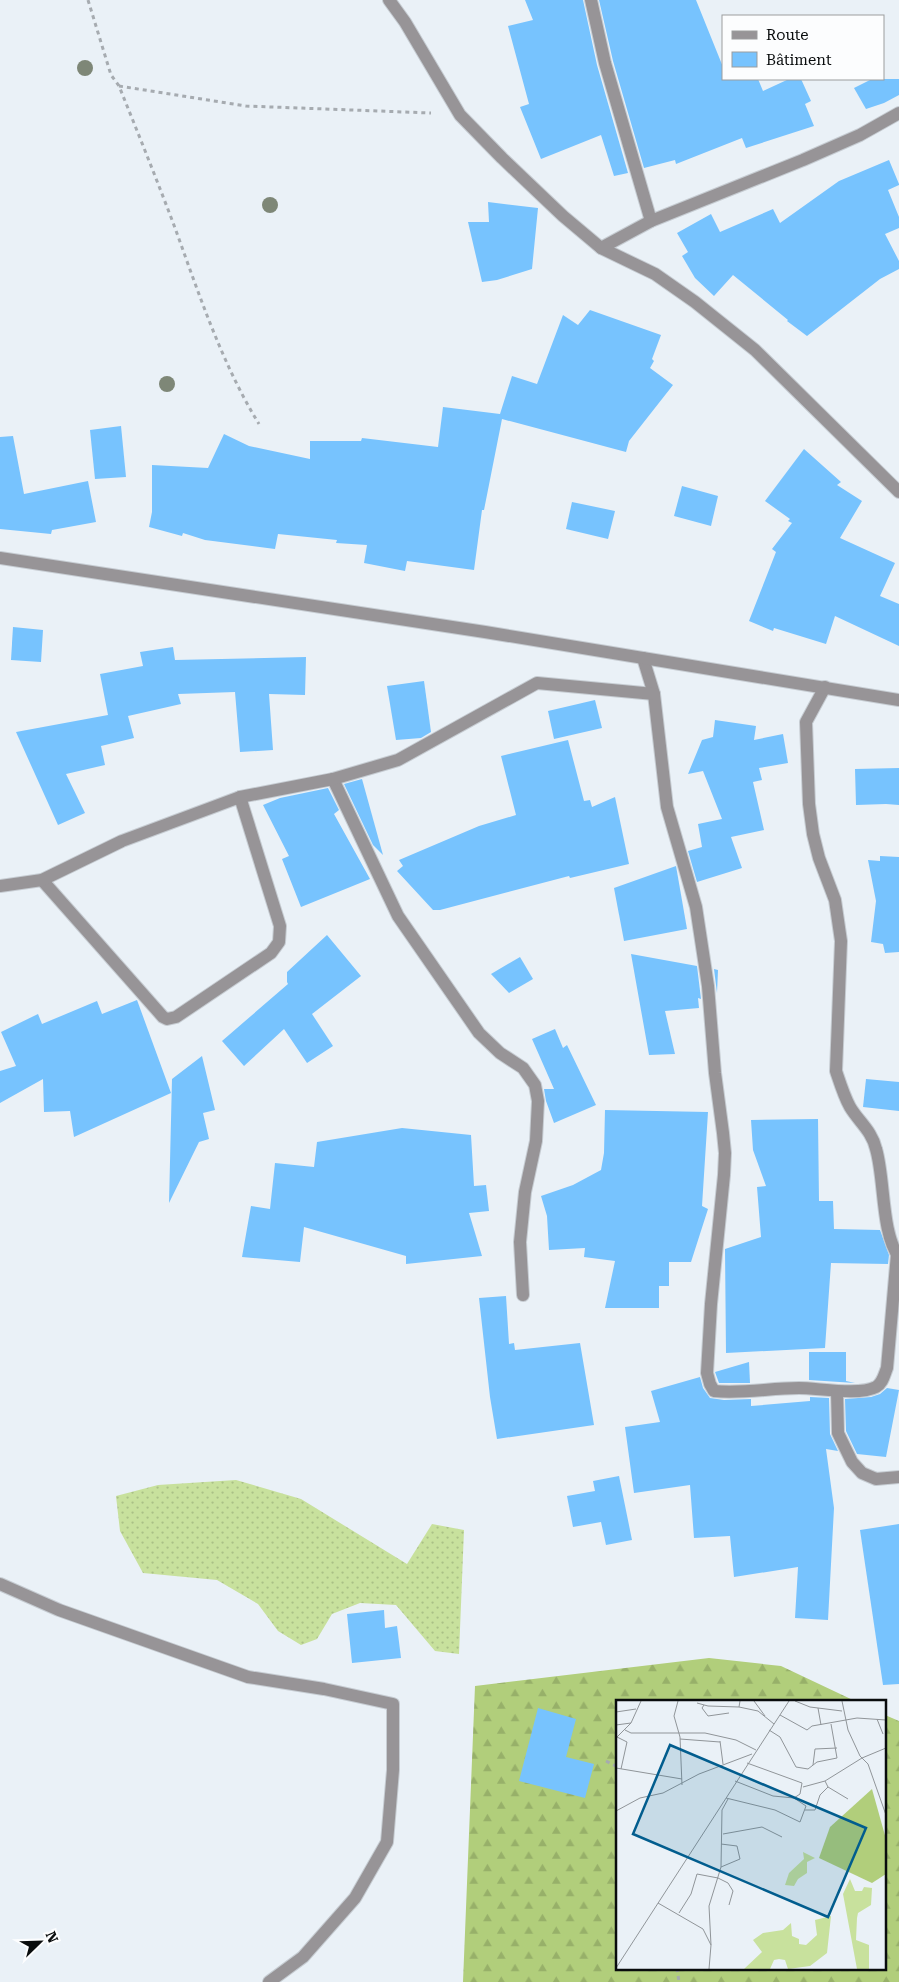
<svg xmlns="http://www.w3.org/2000/svg" width="899" height="1982" viewBox="0 0 899 1982" font-family="'Roboto Serif',serif">
<style>
.grass{fill:url(#grass-dots)}
.forest{fill:url(#forest-firs)}
.building{fill:#77c3fe}
.lines{fill:none;stroke-linecap:round;stroke-linejoin:round}
.service-casing{stroke:#c6ccd2;stroke-width:14}
.minor-casing{stroke:#c6ccd2;stroke-width:14}
.tertiary-casing{stroke:#c6ccd2;stroke-width:14}
.path{stroke:#a6abb0;stroke-width:3;stroke-dasharray:4 4;stroke-linecap:butt}
.service{stroke:#979497;stroke-width:12}
.minor{stroke:#979497;stroke-width:12}
.tertiary{stroke:#979497;stroke-width:12}
.tree{fill:#7e8777}
.inset-road{fill:none;stroke:#909599;stroke-width:1}
.view{fill:#025d8e;fill-opacity:0.15;stroke:#025d8e;stroke-width:2.5}
.inset-edge{fill:none;stroke:#090c0d;stroke-width:2.5}
</style>
<defs>
<pattern id="grass-dots" width="8" height="8" patternUnits="userSpaceOnUse" patternTransform="scale(1.25)"><rect width="8" height="8" fill="#c8e19d"/><path d="M2 2h.1M6 6h.1" fill="none" stroke="#aac086" stroke-width="1.8" stroke-linecap="round"/></pattern>
<pattern id="forest-firs" width="22" height="20" patternUnits="userSpaceOnUse" patternTransform="scale(1.25)"><rect width="22" height="20" fill="#b1ce7b"/><path d="M5 1l3.5 6h-7zM16 11l3.5 6h-7z" fill="#97b069"/></pattern>
</defs>
<rect width="100%" height="100%" fill="#eaf1f7"/>
<path class="grass" d="M236 1480 301 1499 407 1564 432 1524 464 1530 459 1654 435 1651 396 1605 360 1603 332 1614 317 1639 301 1645 278 1631 258 1604 217 1580 143 1573 120 1531 116 1496 158 1485Z"/>
<path class="forest" d="M709 1658 781 1666 855 1701H618V1968H885V1715L899 1721V1982H463L475 1686Z"/>
<g class="building">
<path d="M525 0H583L597 65 628 173 614 176 601 135 541 159 520 107 529 104 508 26 533 20Z"/>
<path d="M599 0H696L723 67V79H758L763 91 789 79H801L811 101 805 104 814 126 746 148 742 138 676 164 675 160 644 168 613 61Z"/>
<path d="M872 79H899V95L884 103 866 109 854 88Z"/>
<path d="M889 160 899 184V185L888 190 899 217V228L885 234 899 261V269L880 279 807 336 787 321 788 320 733 275 714 296 695 278 682 256 688 252 677 233 711 214 720 232 773 209 780 223 839 181Z"/>
<path d="M488 202 538 208 532 269 497 280 482 282 468 222H489Z"/>
<path d="M590 310 661 335 652 359 654 361 650 368 673 385 629 441 626 452 502 419 484 510H482L474 570 407 561 405 571 364 563 367 545 336 543 337 540 278 534 275 549 205 540 183 533 182 536 149 527 152 512V465L208 468 224 434 249 446 310 459V441H361L362 438 438 447 443 407 500 414 512 376 537 384 563 315 578 325Z"/>
<path d="M121 426 126 477 95 479 90 430Z"/>
<path d="M13 436 24 494 88 481 96 522 52 530 51 534 0 529V437Z"/>
<path d="M804 449 841 482 837 485 862 501 840 538 895 563 880 596 899 604V646L835 616 826 644 774 628 773 631 749 621 776 552 772 549 792 523 788 521 790 519 765 501Z"/>
<path d="M682 486 718 496 711 526 674 516Z"/>
<path d="M572 502 615 511 608 539 566 529Z"/>
<path d="M13 627 43 630 41 662 11 660Z"/>
<path d="M173 647 175 660 306 657 305 695 269 694 273 750 240 752 235 692 178 694 181 704 128 716 134 738 101 746 105 765 66 774 85 813 58 825 16 732 108 715 100 674 143 666 140 652Z"/>
<path d="M424 681 431 732 421 738 396 740 387 686Z"/>
<path d="M595 700 602 728 554 739 548 711Z"/>
<path d="M715 720 756 726 754 740 783 734 788 763 759 768 762 780 753 782 764 830 731 837 742 868 697 882 688 851 702 847 698 824 722 819 703 771 688 774 702 740 713 737Z"/>
<path d="M568 740 584 801 590 800 592 807 615 797 629 864 570 878 569 876 440 910H433L397 871 403 866 399 860 479 826 516 815 501 756Z"/>
<path d="M899 768V805L886 804 856 805 855 769Z"/>
<path d="M362 779 383 855 373 845 344 784Z"/>
<path d="M328 788 339 810 334 814 370 879 301 907 282 859 289 856 263 805 280 798Z"/>
<path d="M880 856 899 857V952L885 953 883 944 871 942 876 901 868 860 880 861Z"/>
<path d="M676 866 687 929 624 941 614 888Z"/>
<path d="M327 935 361 976 312 1014 333 1046 307 1063 284 1029 244 1066 222 1041 288 984 287 982V972Z"/>
<path d="M631 954 697 966 701 999 698 998 699 1008 665 1011 675 1054 649 1055Z"/>
<path d="M520 957 533 979 509 993 491 974Z"/>
<path d="M714 969 718 970 717 993Z"/>
<path d="M137 1000 171 1093 74 1137 70 1111 44 1112 43 1079 0 1103V1071L16 1066 1 1032 38 1014 42 1024 97 1001 102 1014Z"/>
<path d="M555 1029 563 1048 567 1045 596 1105 554 1123 546 1101 544 1089H554L532 1039Z"/>
<path d="M202 1056 215 1110 203 1113 209 1139 199 1142 169 1203 172 1079Z"/>
<path d="M866 1079 899 1082V1111L863 1107Z"/>
<path d="M605 1110 708 1112 702 1206 708 1209 691 1262H669V1286H659V1308H605L615 1261 584 1257 585 1248 549 1250 547 1216 541 1196 573 1185 601 1170 604 1153Z"/>
<path d="M818 1119 819 1201H833L834 1229 880 1230 889 1255 888 1264 831 1263 825 1348 726 1353 725 1249 761 1237 757 1187 766 1186 753 1150 751 1120Z"/>
<path d="M402 1128 471 1135 474 1186 486 1185 489 1211 469 1213 482 1256 406 1264V1256L304 1227 300 1262 242 1257 251 1206 270 1209 275 1163 314 1167 317 1142Z"/>
<path d="M506 1296 509 1344 514 1343 515 1350 580 1343 594 1425 497 1439 490 1397 479 1298Z"/>
<path d="M809 1352H846V1381L855 1383 809 1380Z"/>
<path d="M749 1362 750 1383H719L715 1372Z"/>
<path d="M700 1377 703 1388 710 1398 724 1400 751 1399V1406L810 1401V1397L829 1398 830 1434 838 1451 826 1449 834 1508 828 1620 795 1618 798 1567 734 1577 730 1536 694 1538 690 1485 634 1493 625 1427 660 1422 651 1391Z"/>
<path d="M887 1388 899 1390 886 1457 857 1454 846 1431 845 1399 871 1397 880 1394Z"/>
<path d="M619 1476 632 1540 606 1545 601 1522 573 1527 567 1496 595 1491 593 1481Z"/>
<path d="M899 1524V1684L883 1685 860 1530Z"/>
<path d="M384 1610 385 1628 397 1626 401 1658 352 1663 347 1614Z"/>
<path d="M538 1708 576 1719 566 1757 594 1764 585 1798 519 1781Z"/>
</g>
<g class="lines">
<defs>
<path id="service" d="M0 1584 59 1610 248 1677 324 1689 393 1704V1770L387 1842 355 1898 303 1957 269 1982"/>
<g id="minor">
<path d="M389 0 405 22 460 115 502 158 563 216 601 248 655 274 695 302 755 350 899 492"/>
<path d="M591 0 605 63 651 221"/>
<path d="M601 248 651 221 803 160 860 135 899 113"/>
<path d="M643 658 654 694 667 807 696 907 708 986 715 1073 723 1133 725 1153 724 1175 711 1304 707 1373 710 1384 714 1391C742 1394 770 1388 799 1388 818 1388 859 1396 876 1387 883 1383 884 1375 887 1368L897 1254"/>
<path d="M825 687 806 722 809 804 813 834 819 858 835 900 841 941 836 1071C840 1083 844 1096 850 1107 859 1122 872 1131 876 1149 885 1179 881 1233 899 1257"/>
<path d="M333 779 398 916 479 1033 500 1053 523 1068 535 1085 538 1101 536 1141 525 1192 520 1242 523 1295"/>
<path d="M42 880 163 1017 167 1019 176 1017 271 953 279 942 280 926 240 797"/>
<path d="M0 886 42 880 122 841 240 797 333 779 398 760 537 683 654 694"/>
<path d="M837 1391 838 1433 852 1462 862 1473 876 1479 899 1477"/>
</g>
<path id="tertiary" d="M0 558 485 632 899 700"/>
</defs>
<use href="#service" class="service-casing"/>
<use href="#minor" class="minor-casing"/>
<use href="#tertiary" class="tertiary-casing"/>
<g class="path">
<path d="M88 0 111 75 119 86C138 133 157 180 175 228 199 294 222 364 259 424"/>
<path d="M119 86 246 106 431 113"/>
<path d="M606 1761 618 1767"/>
<path d="M677 1968 679 1982"/>
</g>
<use href="#service" class="service"/>
<use href="#minor" class="minor"/>
<use href="#tertiary" class="tertiary"/>
</g>
<g class="tree">
<circle cx="85" cy="68" r="8"/>
<circle cx="270" cy="205" r="8"/>
<circle cx="167" cy="384" r="8"/>
</g>
<g transform="translate(616 1700)">
<rect width="270" height="270" fill="#eaf1f7"/>
<path d="M187 152 199 158 191 162V173L182 179 178 186 169 185 173 173 188 159ZM234 179 239 191H246L248 187 256 188 255 205 242 213 241 218 240 240 253 245V269H241L227 194ZM215 216 211 253 194 266 172 269 169 260 163 259 158 260 154 269H128L146 252 137 240 147 233 167 230 175 223 176 236 183 239V244L190 245 201 235 199 220Z" fill="#c8e19d"/>
<path d="M256 89 270 139V174L256 183 203 158 214 127Z" fill="#b1ce7b"/>
<path class="inset-road" d="M62 1 58 16 64 37 66 85M124 1 123 7 142 11 158 24M138 1 149 16M179 1 194 7 226 11M226 1 232 30 244 56 252 64 270 115M81 3 92 6 123 7M88 5 86 8 92 16 113 13M202 8 205 25M0 12 20 9M164 15 191 30 196 26 241 18 270 20M261 19 267 34M0 25 15 23M9 30 15 33H89L120 40 140 50M153 30 164 37 180 67 192 69 201 62 221 58 215 24M1 37 11 42 5 69M0 38 15 23 25 1M64 39 104 42M104 41 107 64M197 65 199 49 221 48M0 68 66 79M119 81 157 96 178 98 184 94 186 83 131 63M187 87 209 81M212 87 232 99M110 98 159 110 184 122 190 106 178 98M189 110H199L204 95 212 87 209 81 246 58 270 48M0 111 24 98 47 93 83 74 136 54M107 134 146 127 166 137M105 167 124 159 121 146 105 144M42 203 87 229 95 245 93 269M63 213 75 194 81 174 102 178 112 183 117 191 113 205M95 245 93 206 105 167 106 110 112 99M0 268 173 1"/>
<path class="view" d="M54 45 250 128 212 217 17 134Z"/>
<rect width="270" height="270" class="inset-edge"/>
</g>
<rect x="722" y="15" width="162" height="65" fill="#fcfdfe" stroke="#9b9d9e"/>
<rect x="732" y="31" width="25" height="8" fill="#979497" stroke="#9b9d9e"/>
<text x="766" y="40" font-size="15" fill="#090c0d">Route</text>
<rect x="732" y="52" width="25" height="15" fill="#77c3fe" stroke="#9b9d9e"/>
<text x="766" y="65" font-size="15" fill="#090c0d">Bâtiment</text>
<g transform="translate(40 1942) rotate(67)" stroke="#fcfdfe" stroke-width="4" paint-order="stroke">
<path d="M0-4L9 19L0 12L-9 19Z" fill="#090c0d"/>
<text y="-8" font-size="14" font-weight="bold" text-anchor="middle" fill="#090c0d">N</text>
</g>
</svg>
